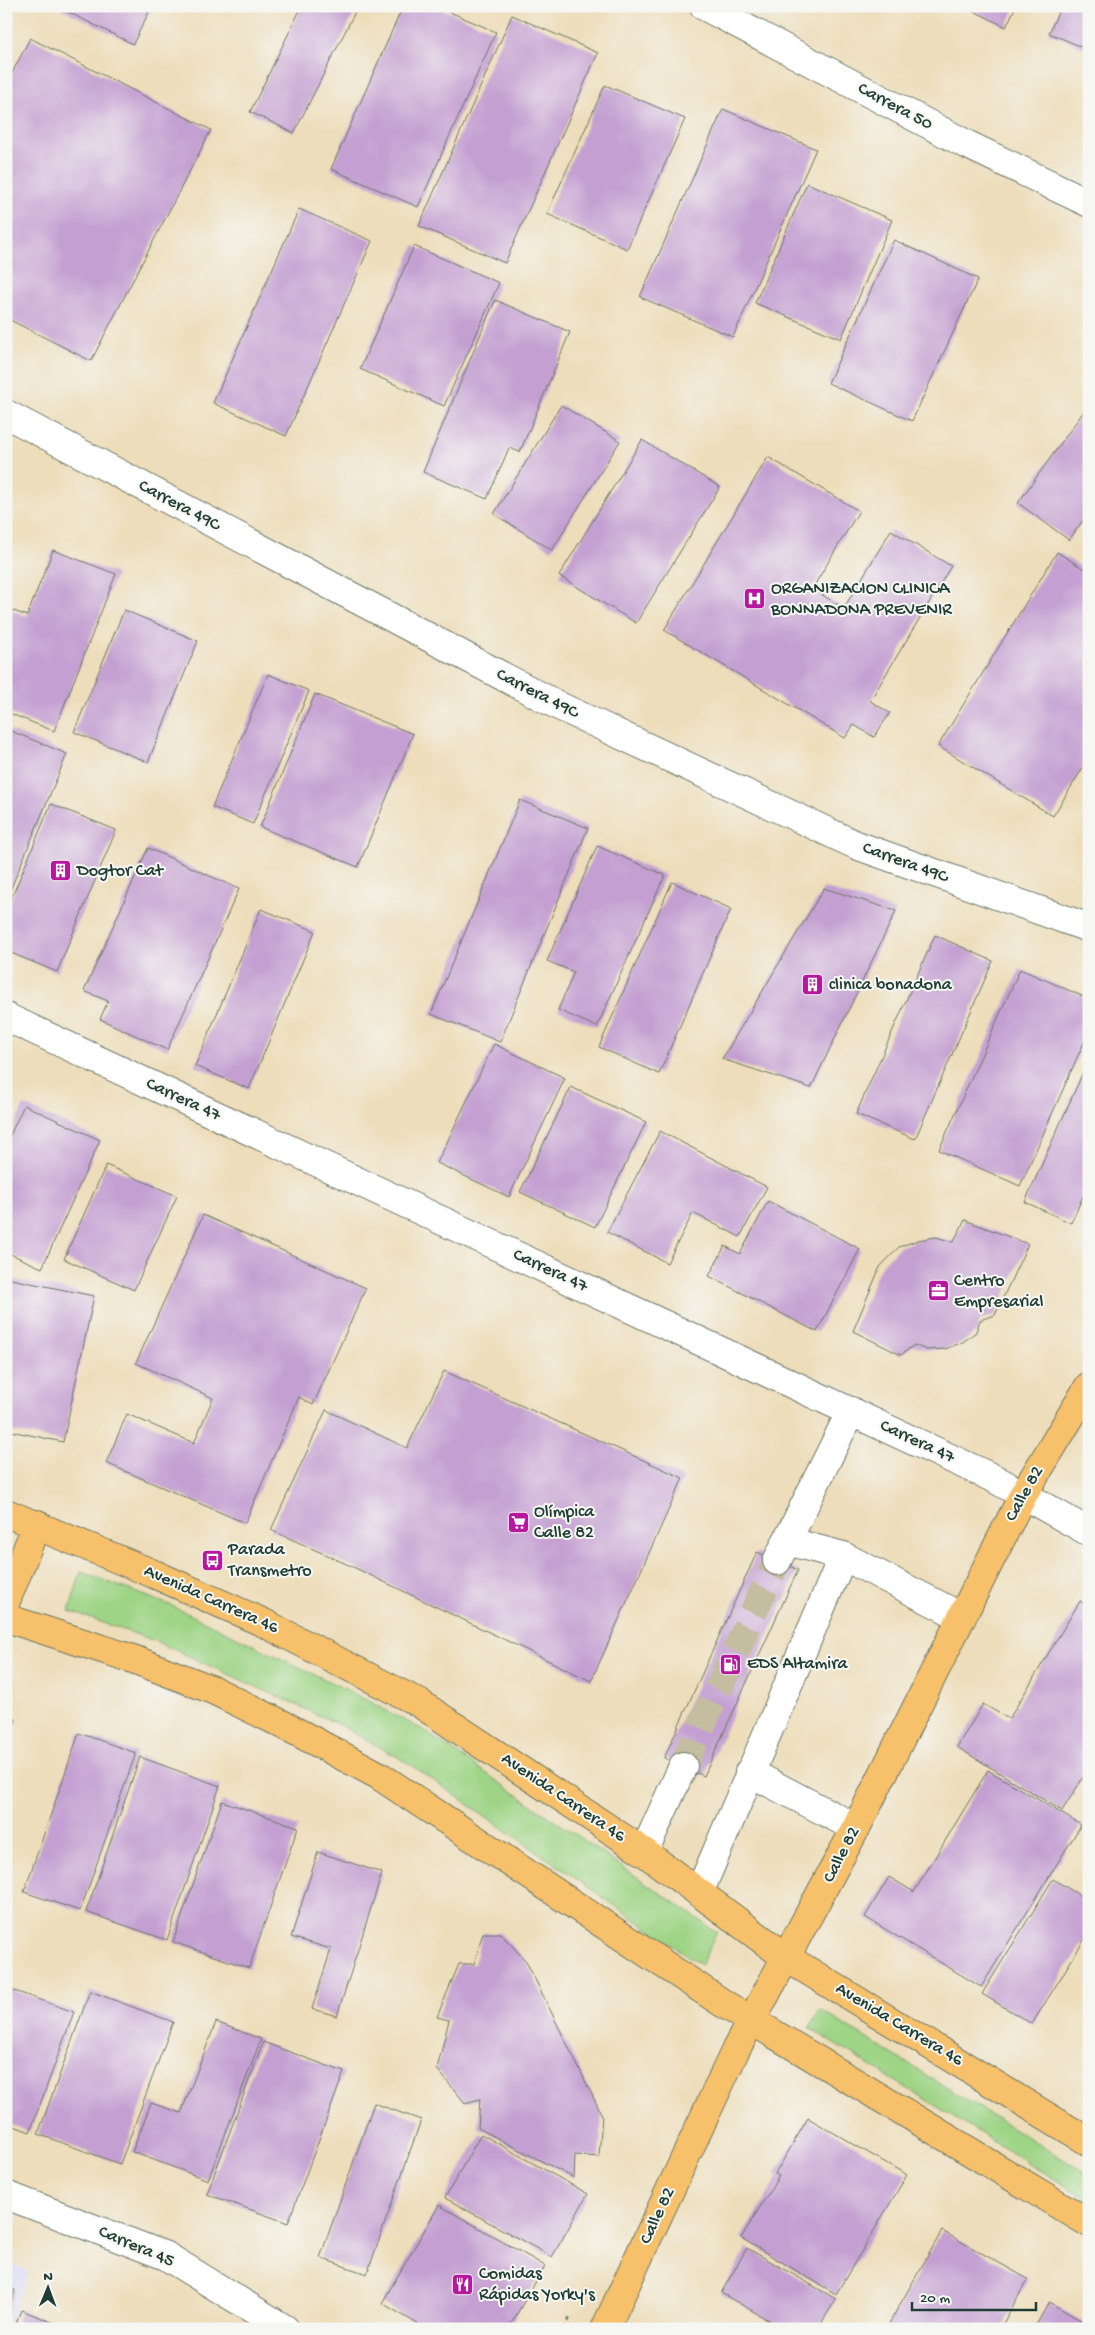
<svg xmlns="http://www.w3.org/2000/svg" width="1095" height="2335" viewBox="0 0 1095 2335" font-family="'Gochi Hand',sans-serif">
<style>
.built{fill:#d7d7f8}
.green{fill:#9ed485;stroke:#5e885c}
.building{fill:#c4a0d2}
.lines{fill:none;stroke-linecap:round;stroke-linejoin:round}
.minor-tunnel{stroke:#c4bd9f;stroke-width:28;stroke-dasharray:28 14;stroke-linecap:butt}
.minor-casing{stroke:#677563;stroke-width:30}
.major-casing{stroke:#677563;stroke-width:30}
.path{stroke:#677563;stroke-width:3;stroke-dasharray:4 4;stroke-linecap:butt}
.minor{stroke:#fff;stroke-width:28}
.major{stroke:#f7c06b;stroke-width:28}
.labels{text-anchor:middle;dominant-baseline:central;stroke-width:4;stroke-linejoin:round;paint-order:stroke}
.street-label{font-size:18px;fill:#1f3d34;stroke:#f6f6f2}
.poi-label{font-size:18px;fill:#1f3d34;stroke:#f6f6f2;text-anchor:start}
</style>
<rect width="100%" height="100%" fill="#f6f6f2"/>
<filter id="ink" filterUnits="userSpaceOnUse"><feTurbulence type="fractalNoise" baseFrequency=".02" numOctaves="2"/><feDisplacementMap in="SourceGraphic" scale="10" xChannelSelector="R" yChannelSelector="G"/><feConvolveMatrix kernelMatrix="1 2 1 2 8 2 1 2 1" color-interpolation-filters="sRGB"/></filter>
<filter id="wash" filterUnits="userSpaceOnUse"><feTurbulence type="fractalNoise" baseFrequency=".0096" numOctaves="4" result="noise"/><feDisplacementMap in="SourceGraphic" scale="20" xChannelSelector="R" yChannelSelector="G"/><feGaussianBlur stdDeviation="1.12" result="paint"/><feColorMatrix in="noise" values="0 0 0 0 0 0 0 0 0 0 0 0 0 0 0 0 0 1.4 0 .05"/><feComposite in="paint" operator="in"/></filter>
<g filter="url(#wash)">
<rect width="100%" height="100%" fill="#edddba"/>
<path class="built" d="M6 2263 29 2271 8 2329H6Z"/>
<g class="green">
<path d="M81 1572 170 1605 351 1692 423 1730 717 1932 701 1965 410 1764 336 1723 155 1641 69 1611Z"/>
<path d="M820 2010 1089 2175V2200L809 2028Z"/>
</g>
<g id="blocks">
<g class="building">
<path d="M56 6H152L133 44Z"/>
<path d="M302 6H358L294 133 250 112Z"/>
<path d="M403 6H436L496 32 418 207 331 169Z"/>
<path d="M964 6H1016L1006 27Z"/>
<path d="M1061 6H1089V50L1049 33Z"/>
<path d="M512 15 598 53 505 263 419 226Z"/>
<path d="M30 38 211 130 91 361 6 318V85Z"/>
<path d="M605 85 685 119 627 249 547 214Z"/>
<path d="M723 109 816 149 733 337 640 297Z"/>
<path d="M807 183 892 220 841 339 755 303Z"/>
<path d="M299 209 372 241 286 436 213 403Z"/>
<path d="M894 240 978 279 912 421 828 383Z"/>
<path d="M414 246 499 283 444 406 360 369Z"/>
<path d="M495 300 570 332 520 452 509 448 487 499 423 472Z"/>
<path d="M1089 404V512L1069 540 1018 503Z"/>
<path d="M561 405 620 441 552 550 494 514Z"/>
<path d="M642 440 720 487 636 623 559 576Z"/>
<path d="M768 457 859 511 812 589 844 608 891 530 951 566 870 701 890 713 874 737 854 725 845 738 664 630Z"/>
<path d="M53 550 116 574 54 731 6 712V608L27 616Z"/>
<path d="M1057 552 1089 572V758L1053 816 938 746Z"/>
<path d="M124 610 198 641 148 762 74 732Z"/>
<path d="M268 674 309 691 253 824 212 807Z"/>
<path d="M315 694 413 734 358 867 260 827Z"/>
<path d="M6 729 67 754 6 900Z"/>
<path d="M520 800 588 828 500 1042 431 1014Z"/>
<path d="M51 804 116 830 57 972 6 951V911Z"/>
<path d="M597 846 665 875 597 1027 558 1010 574 972 547 961Z"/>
<path d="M148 848 239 889 167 1050 100 1019 108 1001 84 991Z"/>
<path d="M672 882 731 909 659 1074 599 1047Z"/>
<path d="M824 888 896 911 811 1088 722 1059Z"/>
<path d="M261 909 315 931 249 1089 195 1066Z"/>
<path d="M935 935 993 961 915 1139 856 1114Z"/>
<path d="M1020 969 1089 999V1031L1020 1186 939 1150Z"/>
<path d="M494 1044 565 1078 509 1197 437 1163Z"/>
<path d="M1089 1059V1183L1071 1223 1025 1202Z"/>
<path d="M571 1087 646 1122 595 1227 520 1192Z"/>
<path d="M24 1105 100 1140 42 1268 6 1252V1144Z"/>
<path d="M660 1131 767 1187 740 1237 693 1213 667 1263 607 1232Z"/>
<path d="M106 1165 177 1196 134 1290 64 1259Z"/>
<path d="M768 1201 860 1249 817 1332 709 1276 725 1246 740 1254Z"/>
<path d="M203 1215 366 1288 313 1405 299 1397 245 1523 106 1463 127 1414 194 1443 213 1398 136 1363Z"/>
<path d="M965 1220 1028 1244 995 1315 980 1320 976 1332 963 1342 945 1349 927 1350 914 1345 901 1355 853 1331 880 1267 899 1247 918 1240 936 1237 953 1242Z"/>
<path d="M6 1278 94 1296 63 1442 6 1430Z"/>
<path d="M444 1371 683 1478 591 1681 353 1567 271 1530 326 1410 407 1448Z"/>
<path d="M757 1552 798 1570 704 1776 664 1758Z"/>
<path d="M1080 1601 1089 1607V1768L1062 1811 957 1747 983 1704 1009 1719Z"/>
<path d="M6 1716 16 1719 7 1747H6Z"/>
<path d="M79 1733 136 1753 80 1911 24 1892Z"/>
<path d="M140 1757 220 1786 167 1940 86 1912Z"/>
<path d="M988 1770 1081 1825 981 1987 865 1917 889 1877 914 1892Z"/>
<path d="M222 1801 298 1827 249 1968 173 1942Z"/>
<path d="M318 1852 382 1873 337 2016 312 2009 331 1949 291 1937Z"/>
<path d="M1053 1879 1089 1901V1932L1032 2024 982 1994Z"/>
<path d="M483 1933H500L526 1961 602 2115 599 2157 575 2155 574 2178 478 2128 480 2099 465 2103 437 2069 449 2020 437 2017 459 1964H474Z"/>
<path d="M6 1988 74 2012 30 2132 6 2123Z"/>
<path d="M90 1991 173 2022 120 2164 38 2134Z"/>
<path d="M216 2022 261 2039 208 2180 132 2152 151 2103 181 2113Z"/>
<path d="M263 2042 344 2072 288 2223 207 2194Z"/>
<path d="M374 2103 421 2120 367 2274 320 2258Z"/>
<path d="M808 2118 907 2175 836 2294 741 2238 779 2176 775 2174Z"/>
<path d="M481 2134 588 2194 552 2257 445 2198Z"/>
<path d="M439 2205 545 2266 508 2329H426L382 2303Z"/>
<path d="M942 2231 1028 2279 1000 2329H886Z"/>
<path d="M747 2248 836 2299 818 2329H784L721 2293Z"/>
<path d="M6 2287 15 2290 7 2316H6Z"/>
<path d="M1049 2302 1089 2325V2329H1034Z"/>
<path d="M21 2310 70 2329H14Z"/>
</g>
</g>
</g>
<g filter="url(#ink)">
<use href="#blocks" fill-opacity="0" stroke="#677563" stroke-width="1"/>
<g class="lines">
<path class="minor-tunnel" d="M683 1766 777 1561"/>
<defs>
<g id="minor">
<path d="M704 6 966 144 1089 203"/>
<path d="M6 414 561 707 856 845 1089 928"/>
<path d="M6 1017 995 1479 1089 1532"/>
<path d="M787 1541 843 1556 962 1617"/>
<path d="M777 1561 851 1411"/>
<path d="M749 1772 856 1828"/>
<path d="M644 1852 683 1766"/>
<path d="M699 1893 843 1556"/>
<path d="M6 2195 166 2256 285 2329"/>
</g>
<g id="major">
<path d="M6 1513 154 1574 264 1623 419 1703 644 1852 787 1958 1089 2142"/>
<path d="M6 1601 37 1524"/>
<path d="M6 1618 133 1659 213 1690 282 1724 378 1775 724 2004 1089 2223"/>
<path d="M605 2329 736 2049 856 1828 1023 1495 1089 1386"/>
</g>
</defs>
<use href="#minor" class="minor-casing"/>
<use href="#major" class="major-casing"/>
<path class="path" d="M564 2329 570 2317"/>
<use href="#minor" class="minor"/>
<use href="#major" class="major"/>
</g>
</g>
<defs>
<symbol id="hospital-square" viewBox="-11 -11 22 22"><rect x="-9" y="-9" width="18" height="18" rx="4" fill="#b5179e" stroke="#f6f6f2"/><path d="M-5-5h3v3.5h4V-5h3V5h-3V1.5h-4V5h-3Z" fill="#fff"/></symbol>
<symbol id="building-square" viewBox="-11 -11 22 22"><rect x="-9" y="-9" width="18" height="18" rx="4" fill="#b5179e" stroke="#f6f6f2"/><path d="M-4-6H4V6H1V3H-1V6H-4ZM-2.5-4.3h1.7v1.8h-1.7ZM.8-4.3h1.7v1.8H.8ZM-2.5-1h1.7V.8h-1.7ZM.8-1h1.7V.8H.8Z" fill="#fff"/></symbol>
<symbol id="office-square" viewBox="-11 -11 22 22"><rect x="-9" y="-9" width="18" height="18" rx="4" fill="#b5179e" stroke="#f6f6f2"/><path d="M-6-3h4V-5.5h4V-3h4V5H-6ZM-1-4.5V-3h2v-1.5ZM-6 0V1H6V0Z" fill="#fff"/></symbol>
<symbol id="supermarket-square" viewBox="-11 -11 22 22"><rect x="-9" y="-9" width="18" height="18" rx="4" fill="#b5179e" stroke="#f6f6f2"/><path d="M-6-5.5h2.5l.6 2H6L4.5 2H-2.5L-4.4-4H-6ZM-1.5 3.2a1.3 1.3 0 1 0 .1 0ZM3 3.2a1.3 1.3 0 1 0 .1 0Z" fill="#fff"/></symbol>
<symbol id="bus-square" viewBox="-11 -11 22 22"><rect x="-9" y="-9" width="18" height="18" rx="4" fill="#b5179e" stroke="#f6f6f2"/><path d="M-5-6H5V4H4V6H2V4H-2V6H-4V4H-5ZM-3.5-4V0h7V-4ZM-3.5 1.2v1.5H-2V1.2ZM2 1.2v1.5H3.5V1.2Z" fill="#fff"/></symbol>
<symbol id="fuel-square" viewBox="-11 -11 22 22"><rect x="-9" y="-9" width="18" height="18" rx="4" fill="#b5179e" stroke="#f6f6f2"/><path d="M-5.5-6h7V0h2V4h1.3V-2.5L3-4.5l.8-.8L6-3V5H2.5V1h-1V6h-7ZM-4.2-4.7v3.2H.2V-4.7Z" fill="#fff"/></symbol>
<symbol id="restaurant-square" viewBox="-11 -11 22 22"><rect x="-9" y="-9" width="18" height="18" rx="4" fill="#b5179e" stroke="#f6f6f2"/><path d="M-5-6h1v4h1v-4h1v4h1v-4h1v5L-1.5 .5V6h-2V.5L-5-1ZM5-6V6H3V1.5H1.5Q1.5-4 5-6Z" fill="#fff"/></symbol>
</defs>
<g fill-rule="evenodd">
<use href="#hospital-square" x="742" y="586" width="25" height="25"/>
<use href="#building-square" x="48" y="858" width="25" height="25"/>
<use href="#building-square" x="800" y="972" width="25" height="25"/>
<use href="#office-square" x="926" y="1278" width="25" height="25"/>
<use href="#supermarket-square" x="506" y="1510" width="25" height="25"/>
<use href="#bus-square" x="200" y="1548" width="25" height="25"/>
<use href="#fuel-square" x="718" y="1652" width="25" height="25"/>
<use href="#restaurant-square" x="450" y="2272" width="25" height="25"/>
</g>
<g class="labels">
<g class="street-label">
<text transform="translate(895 107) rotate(28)">Carrera 50</text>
<text transform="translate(179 506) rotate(28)">Carrera 49C</text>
<text transform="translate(537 694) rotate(27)">Carrera 49C</text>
<text transform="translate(905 863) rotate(20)">Carrera 49C</text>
<text transform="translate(183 1100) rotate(25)">Carrera 47</text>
<text transform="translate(550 1271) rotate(25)">Carrera 47</text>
<text transform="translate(917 1442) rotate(25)">Carrera 47</text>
<text transform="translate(1025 1494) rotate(-61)">Calle 82</text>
<text transform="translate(211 1600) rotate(24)">Avenida Carrera 46</text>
<text transform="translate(563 1798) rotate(34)">Avenida Carrera 46</text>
<text transform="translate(842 1855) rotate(-63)">Calle 82</text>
<text transform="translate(899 2025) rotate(31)">Avenida Carrera 46</text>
<text transform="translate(658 2216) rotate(-65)">Calle 82</text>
<text transform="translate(136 2247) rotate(23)">Carrera 45</text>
</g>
<g class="poi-label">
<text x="771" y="589">ORGANIZACION CLINICA<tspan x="771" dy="21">BONNADONA PREVENIR</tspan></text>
<text x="77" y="871">Dogtor Cat</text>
<text x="829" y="985">clinica bonadona</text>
<text x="954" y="1281">Centro<tspan x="954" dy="21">Empresarial</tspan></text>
<text x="534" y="1512">Olímpica<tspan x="534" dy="21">Calle 82</tspan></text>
<text x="228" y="1550">Parada<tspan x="228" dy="21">Transmetro</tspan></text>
<text x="747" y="1664">EDS Altamira</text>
<text x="479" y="2274">Comidas<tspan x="479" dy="21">Rápidas Yorky's</tspan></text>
</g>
</g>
<rect width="1095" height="2335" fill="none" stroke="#f6f6f2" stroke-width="25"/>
<g transform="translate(48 2288) rotate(1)" stroke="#f6f6f2" stroke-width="4" paint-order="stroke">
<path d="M0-4L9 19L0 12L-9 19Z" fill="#1f3d34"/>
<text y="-8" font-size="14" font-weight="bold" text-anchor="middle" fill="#1f3d34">N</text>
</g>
<path d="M912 2302v8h124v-8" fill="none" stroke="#1f3d34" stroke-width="2.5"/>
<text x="920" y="2302" font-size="15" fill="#1f3d34" stroke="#f6f6f2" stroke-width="4" paint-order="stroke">20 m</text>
</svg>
